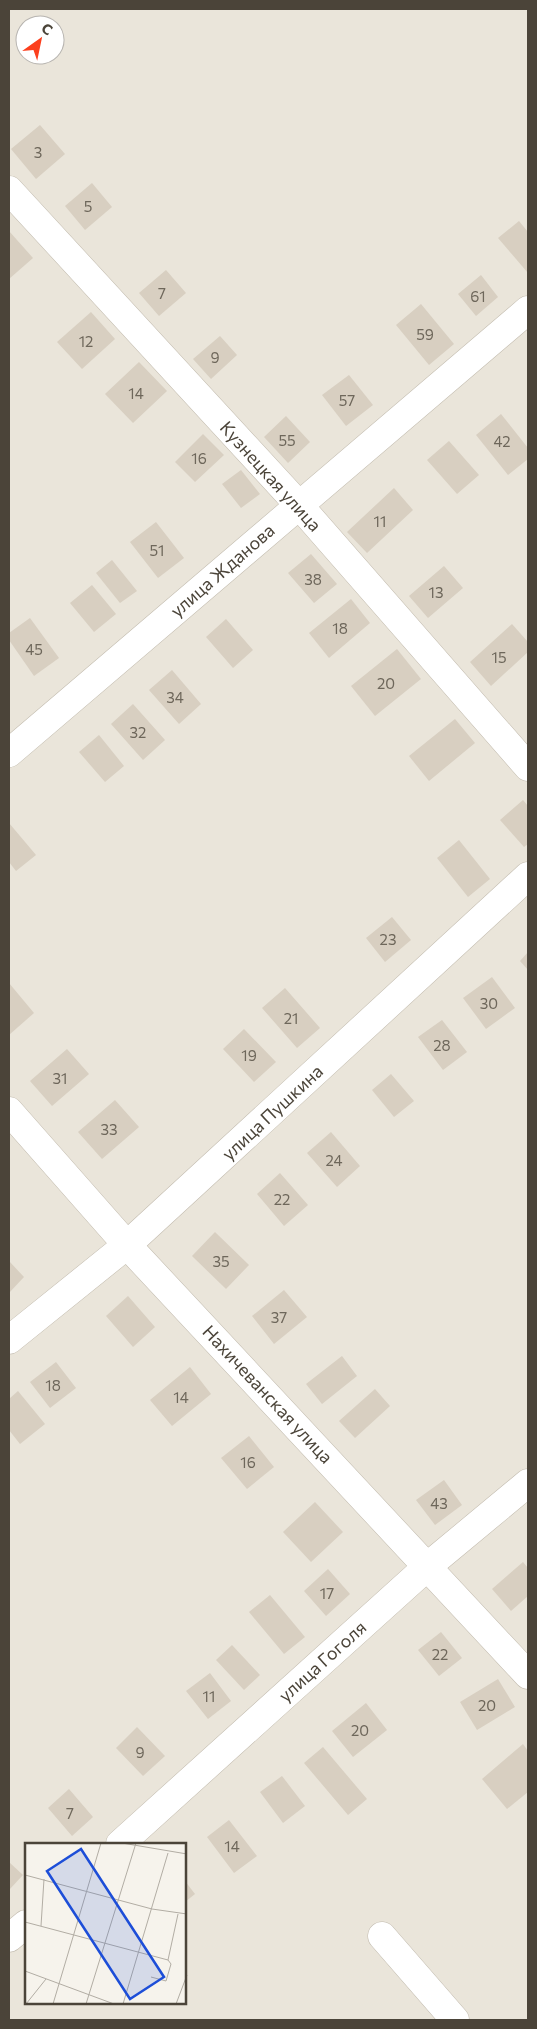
<svg xmlns="http://www.w3.org/2000/svg" width="537" height="2029" viewBox="0 0 537 2029" font-family="Commissioner,sans-serif">
<style>
.residential{fill:#eae5da;fill-rule:evenodd}
.building{fill:#d8cfc1}
.lines{fill:none;stroke-linecap:round;stroke-linejoin:round}
.minor-casing{stroke:#c2bbae;stroke-width:29}
.minor{stroke:#fff;stroke-width:28}
.labels{text-anchor:middle;dominant-baseline:central;stroke-width:4;stroke-linejoin:round;paint-order:stroke}
.number-label{font-size:15px;fill:#6e675b}
.street-label{font-size:18px;fill:#4b4439;stroke:#fff}
.inset-road{fill:none;stroke:#b2ada4;stroke-width:1}
.view{fill:#1d4ed8;fill-opacity:0.15;stroke:#1d4ed8;stroke-width:2.5}
.inset-edge{fill:none;stroke:#4b4439;stroke-width:2.5}
</style>
<rect width="100%" height="100%" fill="#f6f3ec"/>
<path class="residential" d="M9 9H528V2020H9ZM25 25H55V55H25ZM26 1844H185V2003H26Z"/>
<g class="building">
<path d="M40 125 65 154 36 179 11 149Z"/>
<path d="M92 183 112 207 85 230 65 206Z"/>
<path d="M519 221 528 232V273L498 238Z"/>
<path d="M9 231 33 258 9 279Z"/>
<path d="M166 270 186 293 159 316 139 293Z"/>
<path d="M481 275 498 297 476 316 458 294Z"/>
<path d="M421 304 454 344 429 365 396 325Z"/>
<path d="M91 312 115 339 82 369 57 342Z"/>
<path d="M220 336 237 355 211 379 193 359Z"/>
<path d="M139 362 167 391 133 423 105 394Z"/>
<path d="M349 375 373 405 346 426 322 395Z"/>
<path d="M501 414 528 448V459L508 475 476 435Z"/>
<path d="M286 416 310 442 288 463 264 437Z"/>
<path d="M203 434 224 455 195 482 175 462Z"/>
<path d="M449 441 479 475 457 494 427 460Z"/>
<path d="M241 470 260 494 241 508 222 484Z"/>
<path d="M394 488 413 510 367 553 347 532Z"/>
<path d="M156 522 184 558 158 578 130 542Z"/>
<path d="M311 554 337 584 314 603 288 573Z"/>
<path d="M112 560 137 591 120 603 96 573Z"/>
<path d="M444 566 463 588 428 618 409 596Z"/>
<path d="M92 585 116 614 94 632 70 603Z"/>
<path d="M351 599 370 623 329 658 309 633Z"/>
<path d="M30 618 59 658 34 676 9 640V633Z"/>
<path d="M226 619 253 650 233 668 206 637Z"/>
<path d="M512 624 528 642V652L491 686 470 662Z"/>
<path d="M397 649 421 679 375 716 351 686Z"/>
<path d="M172 670 201 704 179 724 149 690Z"/>
<path d="M133 704 165 740 143 760 111 724Z"/>
<path d="M455 719 475 743 429 781 409 756Z"/>
<path d="M99 735 124 766 105 782 79 752Z"/>
<path d="M523 800 528 806V844L524 847 500 820Z"/>
<path d="M9 823 36 855 16 871 9 862Z"/>
<path d="M459 840 490 879 468 897 437 858Z"/>
<path d="M392 917 411 940 385 962 366 938Z"/>
<path d="M528 952V970L520 961Z"/>
<path d="M492 977 515 1008 486 1029 463 998Z"/>
<path d="M9 983 34 1013 9 1035Z"/>
<path d="M285 988 320 1028 297 1048 262 1008Z"/>
<path d="M442 1020 467 1052 443 1070 418 1037Z"/>
<path d="M244 1029 276 1062 254 1082 223 1049Z"/>
<path d="M67 1049 89 1074 52 1106 30 1081Z"/>
<path d="M391 1074 414 1101 394 1117 372 1090Z"/>
<path d="M115 1100 139 1127 102 1159 78 1132Z"/>
<path d="M331 1132 360 1166 337 1187 307 1153Z"/>
<path d="M280 1173 308 1205 284 1226 257 1194Z"/>
<path d="M215 1232 249 1265 226 1289 192 1256Z"/>
<path d="M9 1261 24 1277 9 1293Z"/>
<path d="M284 1290 307 1317 274 1344 252 1316Z"/>
<path d="M128 1296 155 1327 133 1347 106 1316Z"/>
<path d="M342 1356 357 1376 322 1404 306 1384Z"/>
<path d="M56 1362 76 1388 50 1408 30 1382Z"/>
<path d="M190 1367 211 1394 172 1426 150 1400Z"/>
<path d="M375 1389 390 1406 355 1438 339 1421Z"/>
<path d="M18 1391 45 1424 20 1444 9 1430V1399Z"/>
<path d="M249 1436 274 1467 247 1489 221 1458Z"/>
<path d="M444 1480 462 1505 435 1525 416 1500Z"/>
<path d="M315 1502 343 1532 311 1562 283 1532Z"/>
<path d="M523 1562 528 1568V1596L511 1611 492 1589Z"/>
<path d="M328 1569 350 1594 326 1616 304 1591Z"/>
<path d="M270 1595 305 1637 284 1654 249 1612Z"/>
<path d="M441 1632 462 1658 439 1676 418 1650Z"/>
<path d="M232 1645 260 1675 244 1690 216 1660Z"/>
<path d="M210 1673 231 1701 208 1719 186 1691Z"/>
<path d="M498 1679 515 1707 477 1730 460 1702Z"/>
<path d="M366 1703 387 1730 353 1757 332 1731Z"/>
<path d="M137 1727 165 1756 143 1776 116 1748Z"/>
<path d="M523 1744 528 1751V1792L507 1809 482 1779Z"/>
<path d="M323 1747 367 1799 348 1815 304 1763Z"/>
<path d="M282 1776 305 1806 283 1823 260 1792Z"/>
<path d="M69 1789 93 1817 72 1836 48 1808Z"/>
<path d="M229 1820 257 1856 234 1873 207 1837Z"/>
<path d="M9 1862 23 1875 9 1890Z"/>
<path d="M185 1881 195 1894 185 1902Z"/>
</g>
<g class="lines">
<defs>
<g id="minor">
<path d="M9 190 298 504 528 767"/>
<path d="M9 753 528 310"/>
<path d="M9 1111 127 1245 528 1675"/>
<path d="M9 1340 127 1245 528 876"/>
<path d="M120 1844 428 1566 528 1483"/>
<path d="M382 1936 455 2020"/>
<path d="M9 1938 26 1924"/>
</g>
</defs>
<use href="#minor" class="minor-casing"/>
<use href="#minor" class="minor"/>
</g>
<g class="labels">
<g class="number-label">
<text x="38" y="152">3</text>
<text x="88" y="206">5</text>
<text x="162" y="293">7</text>
<text x="478" y="296">61</text>
<text x="425" y="334">59</text>
<text x="86" y="341">12</text>
<text x="215" y="357">9</text>
<text x="136" y="393">14</text>
<text x="347" y="400">57</text>
<text x="287" y="440">55</text>
<text x="502" y="441">42</text>
<text x="199" y="458">16</text>
<text x="380" y="521">11</text>
<text x="157" y="550">51</text>
<text x="313" y="579">38</text>
<text x="436" y="592">13</text>
<text x="340" y="628">18</text>
<text x="34" y="649">45</text>
<text x="499" y="657">15</text>
<text x="386" y="683">20</text>
<text x="175" y="697">34</text>
<text x="138" y="732">32</text>
<text x="388" y="939">23</text>
<text x="489" y="1003">30</text>
<text x="291" y="1018">21</text>
<text x="442" y="1045">28</text>
<text x="249" y="1055">19</text>
<text x="60" y="1078">31</text>
<text x="109" y="1129">33</text>
<text x="334" y="1160">24</text>
<text x="282" y="1199">22</text>
<text x="221" y="1261">35</text>
<text x="279" y="1317">37</text>
<text x="53" y="1385">18</text>
<text x="181" y="1397">14</text>
<text x="248" y="1462">16</text>
<text x="439" y="1503">43</text>
<text x="327" y="1593">17</text>
<text x="440" y="1654">22</text>
<text x="209" y="1696">11</text>
<text x="487" y="1705">20</text>
<text x="360" y="1730">20</text>
<text x="140" y="1752">9</text>
<text x="70" y="1813">7</text>
<text x="232" y="1846">14</text>
</g>
<g class="street-label">
<text transform="translate(271 476) rotate(48)">Кузнецкая улица</text>
<text transform="translate(222 570) rotate(-41)">улица Жданова</text>
<text transform="translate(272 1112) rotate(-43)">улица Пушкина</text>
<text transform="translate(268 1394) rotate(47)">Нахичеванская улица</text>
<text transform="translate(322 1661) rotate(-42)">улица Гоголя</text>
</g>
</g>
<g transform="translate(25 1843)">
<rect width="161" height="161" fill="#f6f3ec"/>
<path class="inset-road" d="M97 0 162 11M0 32 127 66 162 71M0 79 143 117 153 71M16 83 19 36M0 128 89 161M126 134 141 138 146 121 143 117M1 161 21 136M28 161 76 0M61 161 111 0M98 161 143 10M151 161 162 132"/>
<path class="view" d="M56 6 139 134 105 156 22 28Z"/>
<rect width="161" height="161" class="inset-edge"/>
</g>
<rect width="537" height="2029" fill="none" stroke="#4b4439" stroke-width="20"/>
<g transform="translate(40 40) rotate(33)"><circle r="24" fill="#ffffff" stroke="#b7b4b0"/>
<path d="M0-4L9 19L0 12L-9 19Z" fill="#fc3f1d"/>
<text y="-8" font-size="14" font-weight="bold" text-anchor="middle" fill="#4b4439">С</text>
</g>
</svg>
